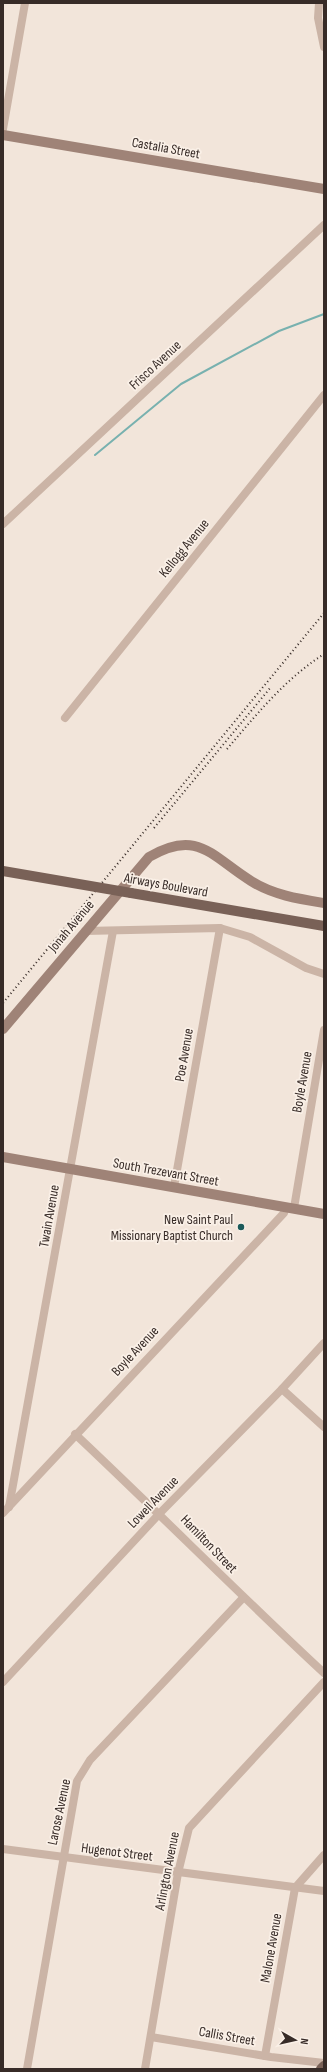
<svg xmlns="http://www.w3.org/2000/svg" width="327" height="2072" viewBox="0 0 327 2072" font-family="'Sofia Sans Condensed',sans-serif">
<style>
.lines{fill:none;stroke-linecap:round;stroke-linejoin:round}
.stream{stroke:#78b1af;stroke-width:2}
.street{stroke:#cbb4a6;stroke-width:8}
.secondary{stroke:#9f8377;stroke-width:10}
.primary{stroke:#796157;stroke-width:10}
.rail{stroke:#372b27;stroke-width:2;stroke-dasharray:1 3;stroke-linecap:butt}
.primary-bridge{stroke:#796157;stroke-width:10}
.poi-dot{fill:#1b5a5a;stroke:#faf0e7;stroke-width:1.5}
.labels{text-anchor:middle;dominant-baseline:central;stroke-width:3.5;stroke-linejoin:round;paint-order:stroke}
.street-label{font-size:14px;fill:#372b27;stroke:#faf0e7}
.poi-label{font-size:14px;fill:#372b27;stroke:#faf0e7;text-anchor:end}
</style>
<rect width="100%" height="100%" fill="#f2e5da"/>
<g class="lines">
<path class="stream" d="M95 455 181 384 279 331 324 314"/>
<g class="street">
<path d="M319 3 318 18 324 47"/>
<path d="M3 129 25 3"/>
<path d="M3 524 324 225"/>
<path d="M65 718 324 395"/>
<path d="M85 931 220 928 250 937 306 968 324 974"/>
<path d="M174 1187 220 928"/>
<path d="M294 1208 324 1030"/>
<path d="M282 1389 324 1427"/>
<path d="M75 1434C159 1513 240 1595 324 1673"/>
<path d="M9 1507 113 931"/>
<path d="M3 1513 284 1213 286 1207"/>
<path d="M3 1682 160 1513 282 1389 324 1343"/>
<path d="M3 1849 324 1891"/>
<path d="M151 2037 271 2057 324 2063"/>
<path d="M265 2056 295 1888 324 1855"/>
<path d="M27 2069 77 1781 90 1760 243 1598"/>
<path d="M145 2069 178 1873 189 1828 324 1682"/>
</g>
<g class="secondary">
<path d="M3 135 324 189"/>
<path d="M3 1029 149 857C198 828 212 857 251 881 273 895 299 899 324 903"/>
<path d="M3 1157 324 1214"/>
</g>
<g class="primary">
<path d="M131 893 324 926"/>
<path d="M321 2069 324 2066"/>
</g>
<g class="rail">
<path d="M227 749C257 714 285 679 324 654"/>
<path d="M154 828 271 687"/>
<path d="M3 1003 324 613"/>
</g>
<path class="primary-bridge" d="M3 871 131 893"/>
</g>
<circle class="poi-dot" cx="241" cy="1227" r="4"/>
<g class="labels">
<g class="street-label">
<text transform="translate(166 148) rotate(10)">Castalia Street</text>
<text transform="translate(155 365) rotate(-43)">Frisco Avenue</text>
<text transform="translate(184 548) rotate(-51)">Kellogg Avenue</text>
<text transform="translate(166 885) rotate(10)">Airways Boulevard</text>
<text transform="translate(71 926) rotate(-50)">Jonah Avenue</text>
<text transform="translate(184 1055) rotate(-80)">Poe Avenue</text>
<text transform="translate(302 1082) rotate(-80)">Boyle Avenue</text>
<text transform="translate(166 1172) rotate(10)">South Trezevant Street</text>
<text transform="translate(49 1216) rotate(-80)">Twain Avenue</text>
<text transform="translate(135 1351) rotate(-47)">Boyle Avenue</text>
<text transform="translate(153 1502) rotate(-46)">Lowell Avenue</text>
<text transform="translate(209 1544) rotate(46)">Hamilton Street</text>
<text transform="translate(59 1812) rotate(-78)">Larose Avenue</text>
<text transform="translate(117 1852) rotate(7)">Hugenot Street</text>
<text transform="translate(167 1871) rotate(-79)">Arlington Avenue</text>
<text transform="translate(271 1948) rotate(-80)">Malone Avenue</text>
<text transform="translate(227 2036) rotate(10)">Callis Street</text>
</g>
<g class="poi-label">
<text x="233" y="1219">New Saint Paul<tspan x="233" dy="16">Missionary Baptist Church</tspan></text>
</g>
</g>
<rect width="327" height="2072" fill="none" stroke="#372b27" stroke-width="8"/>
<g transform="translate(295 2040) rotate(98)" stroke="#faf0e7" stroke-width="3" paint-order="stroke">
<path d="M0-3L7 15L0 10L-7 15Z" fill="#372b27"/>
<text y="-6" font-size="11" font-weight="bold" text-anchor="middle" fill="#372b27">N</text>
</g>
</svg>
